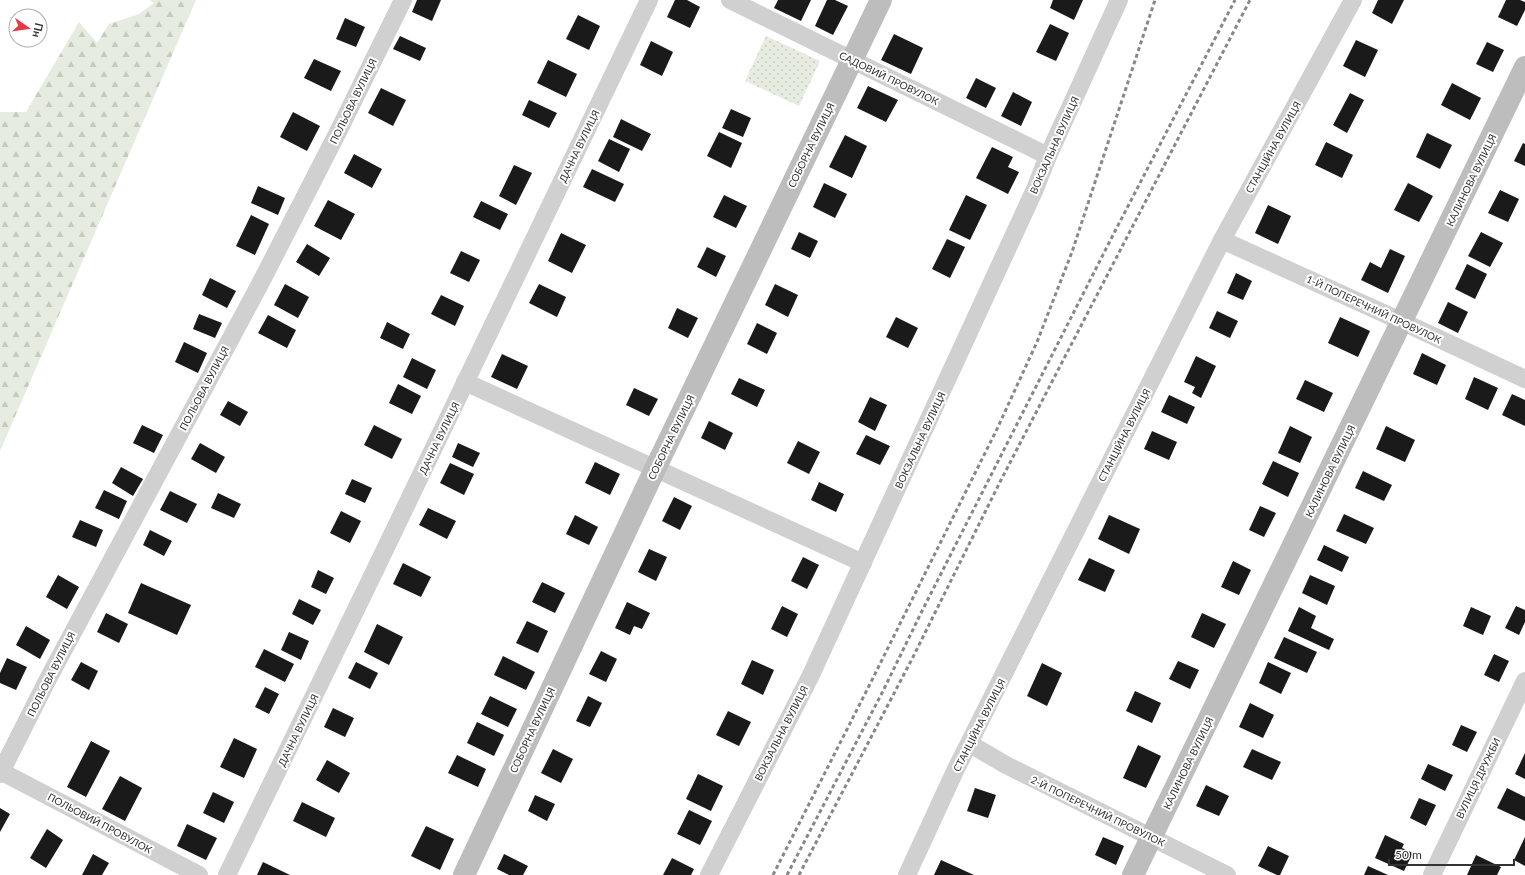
<svg xmlns="http://www.w3.org/2000/svg" width="1525" height="875" viewBox="0 0 1525 875" font-family="Lato,sans-serif">
<style>
.forest{fill:url(#forest-firs)}
.park{fill:url(#park-dots)}
.building{fill:#1a1a1a}
.lines{fill:none;stroke-linecap:round;stroke-linejoin:round}
.street{stroke:#d0d0d0;stroke-width:18}
.secondary{stroke:#bdbdbd;stroke-width:22}
.rail{stroke:#888;stroke-width:3;stroke-dasharray:4 3;stroke-linecap:butt}
.labels{text-anchor:middle;dominant-baseline:central;stroke-width:4;stroke-linejoin:round;paint-order:stroke}
.street-label{font-size:10px;fill:#333;stroke:#fff}
</style>
<defs>
<pattern id="forest-firs" width="22" height="20" patternUnits="userSpaceOnUse"><rect width="22" height="20" fill="#e6ecdf"/><path d="M5 1l3.5 6h-7zM16 11l3.5 6h-7z" fill="#c6cbc0"/></pattern>
<pattern id="park-dots" width="8" height="8" patternUnits="userSpaceOnUse"><rect width="8" height="8" fill="#e6ecdf"/><path d="M2 2h.1M6 6h.1" fill="none" stroke="#c6cbc0" stroke-width="1.8" stroke-linecap="round"/></pattern>
</defs>
<rect width="100%" height="100%" fill="#fff"/>
<path class="forest" d="M149 0H196L0 451V112H26L79 22 97 43 109 24 139 14 154 3Z"/>
<path class="park" d="M766 36 820 61 799 106 745 81Z"/>
<g class="building">
<path d="M417 0H441L432 21 412 12Z"/>
<path d="M675 0H687L700 7 690 28 667 17Z"/>
<path d="M778 0H811L801 21 774 8Z"/>
<path d="M827 0H835L848 6 833 35 815 26Z"/>
<path d="M1053 0H1083L1074 20 1050 8Z"/>
<path d="M1378 0H1404L1392 24 1372 13Z"/>
<path d="M1506 0H1520L1525 2V10L1517 26 1498 17Z"/>
<path d="M578 15 600 26 589 50 566 39Z"/>
<path d="M345 18 365 27 356 47 336 39Z"/>
<path d="M1050 24 1069 33 1056 61 1036 52Z"/>
<path d="M894 34 923 48 911 74 881 60Z"/>
<path d="M400 36 426 48 420 61 393 49Z"/>
<path d="M1356 40 1378 50 1365 77 1343 66Z"/>
<path d="M651 41 673 52 662 76 640 65Z"/>
<path d="M1487 42 1504 50 1493 72 1476 64Z"/>
<path d="M314 59 341 71 331 91 304 78Z"/>
<path d="M548 60 577 74 566 97 537 83Z"/>
<path d="M976 78 996 88 986 108 966 98Z"/>
<path d="M1452 83 1481 98 1470 120 1441 105Z"/>
<path d="M868 86 898 100 886 122 857 108Z"/>
<path d="M381 88 406 100 393 126 368 113Z"/>
<path d="M1013 92 1032 102 1021 126 1001 116Z"/>
<path d="M1350 93 1364 100 1347 133 1333 125Z"/>
<path d="M529 100 557 113 549 128 522 115Z"/>
<path d="M731 109 751 118 743 137 722 128Z"/>
<path d="M293 112 320 126 307 151 280 137Z"/>
<path d="M621 119 651 134 642 151 613 137Z"/>
<path d="M719 132 742 143 731 168 707 156Z"/>
<path d="M1427 133 1452 145 1440 169 1416 157Z"/>
<path d="M845 135 867 146 852 178 829 167Z"/>
<path d="M609 139 630 149 619 172 598 161Z"/>
<path d="M1326 142 1353 155 1342 178 1315 165Z"/>
<path d="M1523 143 1525 144V166L1514 161Z"/>
<path d="M992 147 1013 157 1008 167 1019 172 1008 194 976 178Z"/>
<path d="M354 154 382 169 372 188 344 173Z"/>
<path d="M514 165 532 173 516 205 499 196Z"/>
<path d="M592 169 624 184 615 202 583 187Z"/>
<path d="M824 183 847 194 835 218 813 207Z"/>
<path d="M1408 183 1433 196 1419 222 1394 210Z"/>
<path d="M258 186 285 198 278 215 251 203Z"/>
<path d="M1500 190 1519 199 1508 222 1488 213Z"/>
<path d="M724 195 747 206 736 228 713 217Z"/>
<path d="M966 195 987 205 970 240 949 230Z"/>
<path d="M328 200 355 214 341 240 314 226Z"/>
<path d="M481 201 508 214 500 230 473 217Z"/>
<path d="M1268 205 1291 216 1278 244 1255 233Z"/>
<path d="M251 215 269 224 255 255 236 246Z"/>
<path d="M799 232 818 241 810 258 791 249Z"/>
<path d="M1481 232 1503 243 1490 267 1468 256Z"/>
<path d="M561 233 586 245 572 273 548 261Z"/>
<path d="M947 239 965 247 950 278 932 269Z"/>
<path d="M307 244 330 258 319 276 296 262Z"/>
<path d="M707 247 726 256 716 277 697 267Z"/>
<path d="M1390 249 1405 256 1388 293 1361 280 1370 262 1381 268Z"/>
<path d="M461 251 480 260 469 282 450 273Z"/>
<path d="M1467 264 1487 274 1475 299 1455 289Z"/>
<path d="M1236 273 1252 281 1243 300 1227 293Z"/>
<path d="M210 278 236 291 227 308 202 295Z"/>
<path d="M285 284 309 297 298 318 274 305Z"/>
<path d="M539 284 566 297 557 317 529 303Z"/>
<path d="M775 284 798 295 788 317 765 305Z"/>
<path d="M441 295 464 306 455 326 431 314Z"/>
<path d="M1448 302 1468 312 1458 333 1438 323Z"/>
<path d="M677 308 698 318 688 338 668 328Z"/>
<path d="M1217 311 1238 321 1230 338 1209 328Z"/>
<path d="M199 314 222 323 215 338 193 329Z"/>
<path d="M268 315 296 330 287 348 258 333Z"/>
<path d="M896 317 918 328 908 348 886 337Z"/>
<path d="M1340 317 1370 331 1358 357 1328 343Z"/>
<path d="M387 322 410 334 403 349 380 338Z"/>
<path d="M757 323 777 333 767 354 747 344Z"/>
<path d="M184 342 207 353 198 373 175 362Z"/>
<path d="M1422 353 1446 365 1437 385 1413 374Z"/>
<path d="M502 354 528 366 517 389 491 377Z"/>
<path d="M1196 356 1216 366 1201 398 1192 393 1195 387 1184 382Z"/>
<path d="M412 358 436 370 427 389 403 377Z"/>
<path d="M1474 377 1498 388 1488 410 1465 399Z"/>
<path d="M739 378 765 390 757 407 731 394Z"/>
<path d="M1305 380 1333 393 1324 412 1296 399Z"/>
<path d="M398 384 421 396 412 414 389 403Z"/>
<path d="M634 388 658 399 649 416 626 405Z"/>
<path d="M1512 394 1525 400V426L1502 415Z"/>
<path d="M1169 395 1195 407 1187 424 1161 412Z"/>
<path d="M870 397 887 405 875 431 858 422Z"/>
<path d="M228 401 248 412 240 426 220 415Z"/>
<path d="M709 421 733 433 725 450 701 438Z"/>
<path d="M142 425 163 435 154 453 133 443Z"/>
<path d="M374 425 402 439 392 459 364 445Z"/>
<path d="M1290 426 1312 437 1300 463 1278 453Z"/>
<path d="M1386 426 1415 440 1405 462 1376 449Z"/>
<path d="M1152 431 1177 442 1169 460 1144 449Z"/>
<path d="M866 435 890 446 880 465 856 454Z"/>
<path d="M798 441 820 452 809 474 787 463Z"/>
<path d="M200 443 225 457 216 473 191 459Z"/>
<path d="M458 443 480 453 473 467 452 457Z"/>
<path d="M1273 461 1299 473 1288 497 1262 484Z"/>
<path d="M595 462 620 474 610 495 585 483Z"/>
<path d="M450 463 474 474 464 495 440 483Z"/>
<path d="M121 467 143 479 133 496 112 483Z"/>
<path d="M1363 471 1392 485 1384 501 1355 488Z"/>
<path d="M352 479 372 488 365 503 345 494Z"/>
<path d="M819 482 844 494 836 512 811 500Z"/>
<path d="M104 490 127 501 119 519 95 508Z"/>
<path d="M170 491 197 504 187 523 160 510Z"/>
<path d="M218 493 241 504 234 518 211 508Z"/>
<path d="M674 497 692 506 680 530 662 521Z"/>
<path d="M1260 506 1276 513 1264 537 1249 530Z"/>
<path d="M428 508 456 521 447 539 419 525Z"/>
<path d="M341 511 361 521 350 543 330 533Z"/>
<path d="M1344 514 1374 528 1366 544 1336 531Z"/>
<path d="M575 515 598 527 589 545 566 534Z"/>
<path d="M1109 515 1140 529 1129 554 1098 539Z"/>
<path d="M80 520 103 530 96 547 72 537Z"/>
<path d="M150 530 172 541 164 556 143 545Z"/>
<path d="M1324 545 1349 557 1342 572 1317 560Z"/>
<path d="M649 549 667 557 656 581 638 572Z"/>
<path d="M803 557 819 565 807 589 791 581Z"/>
<path d="M1089 558 1115 570 1105 592 1078 580Z"/>
<path d="M1233 561 1251 570 1239 595 1221 587Z"/>
<path d="M403 563 431 577 421 597 393 584Z"/>
<path d="M318 570 334 578 326 594 311 587Z"/>
<path d="M58 575 79 587 67 609 46 597Z"/>
<path d="M1310 575 1335 586 1327 605 1302 593Z"/>
<path d="M542 582 565 593 555 613 532 602Z"/>
<path d="M141 583 191 605 177 635 128 613Z"/>
<path d="M299 599 321 610 313 625 292 614Z"/>
<path d="M627 602 650 613 642 629 634 626 630 635 615 628Z"/>
<path d="M782 606 798 614 787 637 771 629Z"/>
<path d="M1516 606 1525 610V622L1519 635 1505 628Z"/>
<path d="M1299 607 1316 616 1311 628 1334 639 1329 650 1288 631Z"/>
<path d="M1471 607 1491 616 1483 635 1463 626Z"/>
<path d="M106 613 128 624 119 643 97 632Z"/>
<path d="M1202 613 1226 624 1214 648 1191 637Z"/>
<path d="M527 621 548 631 538 653 516 643Z"/>
<path d="M377 624 403 637 389 665 364 652Z"/>
<path d="M26 626 50 640 40 659 16 645Z"/>
<path d="M289 632 309 641 301 660 281 650Z"/>
<path d="M1284 637 1317 652 1307 673 1274 658Z"/>
<path d="M264 649 294 664 285 682 255 667Z"/>
<path d="M601 651 617 659 606 682 589 674Z"/>
<path d="M1494 654 1509 661 1499 682 1484 675Z"/>
<path d="M503 656 535 672 526 690 494 675Z"/>
<path d="M7 658 27 667 16 690 0 683V673Z"/>
<path d="M752 660 774 670 763 695 741 684Z"/>
<path d="M1178 661 1199 670 1190 689 1169 679Z"/>
<path d="M81 662 98 671 89 690 71 680Z"/>
<path d="M356 662 378 673 370 689 348 678Z"/>
<path d="M1268 662 1291 673 1281 694 1259 683Z"/>
<path d="M1042 663 1062 673 1047 706 1027 696Z"/>
<path d="M265 687 279 694 269 714 255 707Z"/>
<path d="M1135 691 1161 703 1152 723 1126 711Z"/>
<path d="M490 696 517 709 508 727 481 714Z"/>
<path d="M588 696 602 703 590 727 576 721Z"/>
<path d="M1250 703 1274 715 1263 738 1239 727Z"/>
<path d="M333 708 354 718 345 737 324 727Z"/>
<path d="M728 711 751 722 739 746 716 735Z"/>
<path d="M477 722 504 735 494 756 467 743Z"/>
<path d="M1461 725 1477 732 1467 752 1452 745Z"/>
<path d="M234 738 257 749 244 778 220 767Z"/>
<path d="M91 741 110 751 86 797 67 787Z"/>
<path d="M1138 745 1161 756 1146 788 1123 778Z"/>
<path d="M553 749 573 759 561 783 541 773Z"/>
<path d="M1252 749 1281 762 1272 780 1243 767Z"/>
<path d="M1525 753V779L1515 774Z"/>
<path d="M457 755 486 769 478 787 448 773Z"/>
<path d="M327 760 350 773 339 793 316 780Z"/>
<path d="M1428 764 1453 775 1445 791 1421 779Z"/>
<path d="M698 774 723 786 711 811 686 799Z"/>
<path d="M120 776 142 788 125 821 102 809Z"/>
<path d="M1206 785 1229 796 1219 816 1196 806Z"/>
<path d="M975 788 996 795 988 818 967 811Z"/>
<path d="M1507 788 1525 797V821L1497 808Z"/>
<path d="M213 792 234 802 224 823 203 813Z"/>
<path d="M535 795 555 804 547 821 528 811Z"/>
<path d="M1419 798 1436 805 1426 826 1410 818Z"/>
<path d="M302 802 335 818 326 837 293 821Z"/>
<path d="M0 808 10 814 0 832Z"/>
<path d="M689 810 712 821 700 845 677 834Z"/>
<path d="M187 824 217 838 206 860 177 846Z"/>
<path d="M426 826 454 839 440 870 411 856Z"/>
<path d="M47 829 63 840 46 868 30 858Z"/>
<path d="M1385 835 1404 844 1402 848 1413 853 1404 871 1375 858Z"/>
<path d="M1103 837 1124 846 1116 865 1095 855Z"/>
<path d="M1525 837V866L1514 860Z"/>
<path d="M1268 846 1289 856 1280 875H1277L1258 866Z"/>
<path d="M93 854 109 863 102 875H82Z"/>
<path d="M504 854 528 866 523 875H509L497 869Z"/>
<path d="M1476 855 1501 867 1497 875H1467Z"/>
<path d="M672 858 694 869 691 875H663Z"/>
<path d="M941 860 974 875H934Z"/>
<path d="M263 862 290 875H257Z"/>
<path d="M1368 866 1388 875H1364Z"/>
</g>
<g class="lines">
<g class="street">
<path d="M730 0 1048 156"/>
<path d="M1222 240 1403 322 1525 379"/>
<path d="M465 382 863 563"/>
<path d="M970 744 1006 765 1227 875"/>
<path d="M2 772 199 875"/>
<path d="M0 774 49 677 260 284 339 130 403 0"/>
<path d="M227 875 378 564 649 0"/>
<path d="M709 875 810 677 1035 189 1048 156 1119 0"/>
<path d="M907 875 955 771 1222 240 1353 0"/>
<path d="M1432 875 1525 681"/>
</g>
<g class="secondary">
<path d="M464 875 655 469 881 0"/>
<path d="M1133 875 1525 67"/>
</g>
<g class="rail">
<path d="M773 875 871 682 997 429 1037 342 1072 252 1155 0"/>
<path d="M787 875 883 691 922 611 1113 235 1235 0"/>
<path d="M799 875 912 659 1001 480 1250 0"/>
</g>
</g>
<g class="labels">
<g class="street-label">
<text transform="translate(889 78) rotate(26)">САДОВИЙ ПРОВУЛОК</text>
<text transform="translate(353 101) rotate(-64)">ПОЛЬОВА ВУЛИЦЯ</text>
<text transform="translate(811 145) rotate(-64)">СОБОРНА ВУЛИЦЯ</text>
<text transform="translate(1054 145) rotate(-66)">ВОКЗАЛЬНА ВУЛИЦЯ</text>
<text transform="translate(579 146) rotate(-64)">ДАЧНА ВУЛИЦЯ</text>
<text transform="translate(1273 147) rotate(-61)">СТАНЦІЙНА ВУЛИЦЯ</text>
<text transform="translate(1471 180) rotate(-64)">КАЛИНОВА ВУЛИЦЯ</text>
<text transform="translate(1374 309) rotate(25)">1-Й ПОПЕРЕЧНИЙ ПРОВУЛОК</text>
<text transform="translate(204 388) rotate(-62)">ПОЛЬОВА ВУЛИЦЯ</text>
<text transform="translate(1124 435) rotate(-63)">СТАНЦІЙНА ВУЛИЦЯ</text>
<text transform="translate(671 437) rotate(-64)">СОБОРНА ВУЛИЦЯ</text>
<text transform="translate(439 438) rotate(-64)">ДАЧНА ВУЛИЦЯ</text>
<text transform="translate(920 440) rotate(-65)">ВОКЗАЛЬНА ВУЛИЦЯ</text>
<text transform="translate(1330 471) rotate(-64)">КАЛИНОВА ВУЛИЦЯ</text>
<text transform="translate(51 674) rotate(-63)">ПОЛЬОВА ВУЛИЦЯ</text>
<text transform="translate(979 725) rotate(-63)">СТАНЦІЙНА ВУЛИЦЯ</text>
<text transform="translate(298 730) rotate(-64)">ДАЧНА ВУЛИЦЯ</text>
<text transform="translate(532 730) rotate(-65)">СОБОРНА ВУЛИЦЯ</text>
<text transform="translate(781 733) rotate(-63)">ВОКЗАЛЬНА ВУЛИЦЯ</text>
<text transform="translate(1188 763) rotate(-64)">КАЛИНОВА ВУЛИЦЯ</text>
<text transform="translate(1478 778) rotate(-64)">ВУЛИЦЯ ДРУЖБИ</text>
<text transform="translate(1098 811) rotate(26)">2-Й ПОПЕРЕЧНИЙ ПРОВУЛОК</text>
<text transform="translate(100 823) rotate(28)">ПОЛЬОВИЙ ПРОВУЛОК</text>
</g>
</g>
<g transform="translate(28 28) rotate(103)"><circle r="19" fill="#ffffff" stroke="#adadad"/>
<path d="M0-3L7 15L0 10L-7 15Z" fill="#e63946"/>
<text y="-6" font-size="11" font-weight="bold" text-anchor="middle" fill="#333333">Пн</text>
</g>
<path d="M1389 859v6h125v-6" fill="none" stroke="#333333" stroke-width="2"/>
<text x="1395" y="859" font-size="12" fill="#333333" stroke="#ffffff" stroke-width="3" paint-order="stroke">50 m</text>
</svg>
